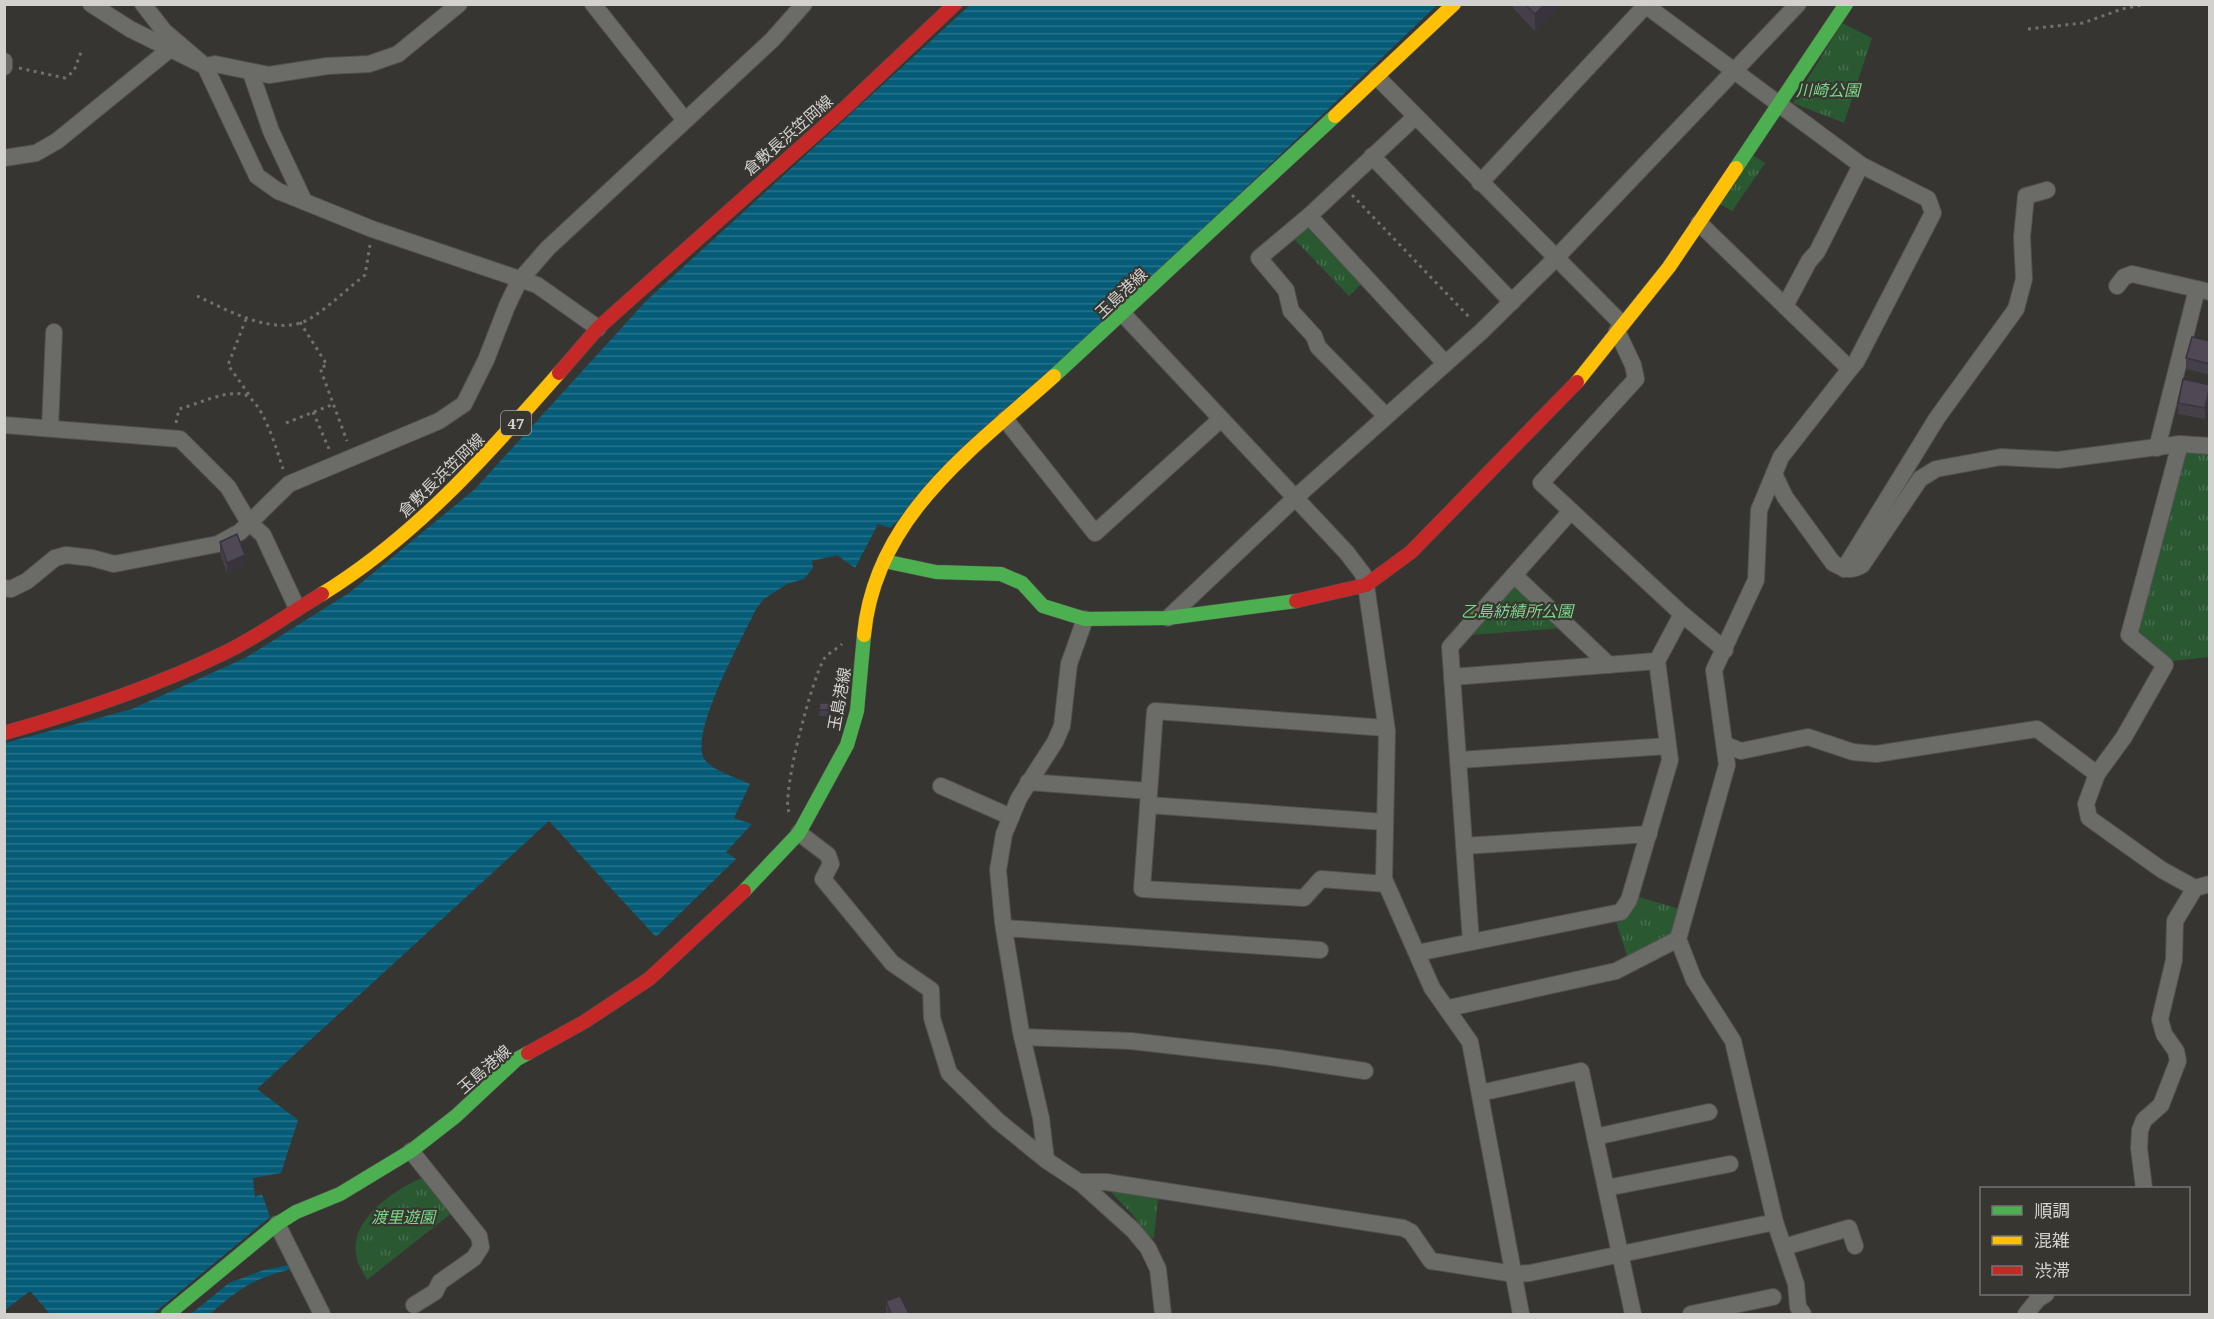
<svg xmlns="http://www.w3.org/2000/svg" width="2214" height="1319" viewBox="0 0 2214 1319" font-family="'Noto Serif','Noto Sans JP',serif">
<style>
.grass{fill:url(#grass-tufts)}
.water{fill:url(#water-rules)}
.lines{fill:none;stroke-linecap:round;stroke-linejoin:round}
.street-casing{stroke:#52514e;stroke-width:18}
.fast-casing{stroke:#52514e;stroke-width:15}
.slow-casing{stroke:#52514e;stroke-width:15}
.jam-casing{stroke:#52514e;stroke-width:15}
.path{stroke:#71706e;stroke-width:3;stroke-dasharray:3 4.5;stroke-linecap:butt}
.street{stroke:#6b6b68;stroke-width:16}
.fast{stroke:#4caf50;stroke-width:14}
.slow{stroke:#ffc107;stroke-width:14}
.jam{stroke:#c62828;stroke-width:14}
.wall{fill:#453f49}
.shaded-wall{fill:#38333c}
.building{fill:#504955;stroke:#38333c;stroke-width:1.5}
.labels{text-anchor:middle;dominant-baseline:central;stroke-width:4.5;stroke-linejoin:round;paint-order:stroke}
.shield{fill:#383631;stroke:#a4a29f;stroke-width:1.5}
.shield-label{font-size:15px;font-weight:bold;fill:#d3d1ce}
.park-label{font-size:16px;font-style:italic;fill:#7ad989;stroke:#383631}
.street-label{font-size:16px;fill:#d3d1ce;stroke:#383631}
</style>
<defs>
<pattern id="grass-tufts" width="24" height="20" patternUnits="userSpaceOnUse" patternTransform="scale(1.5)"><rect width="24" height="20" fill="#295831"/><path d="M3 7l-1-3M5 7V3M7 7l1-3M15 17l-1-3M17 17v-4M19 17l1-3" fill="none" stroke="#476f4e"/></pattern>
<pattern id="water-rules" width="6" height="5" patternUnits="userSpaceOnUse" patternTransform="scale(1.5)"><rect width="6" height="5" fill="#055c79"/><path d="M0 2.5h6" fill="none" stroke="#29728b"/></pattern>
</defs>
<rect width="100%" height="100%" fill="#373532"/>
<g class="grass">
<path d="M1842 23 1872 38 1844 123 1793 103Z"/>
<path d="M1751 154 1765 163 1732 211 1718 203Z"/>
<path d="M1306 226 1361 284 1349 296 1293 238Z"/>
<path d="M2184 452H2209V657L2173 661 2137 631Z"/>
<path d="M1511 588H1520L1564 628 1470 635Z"/>
<path d="M1639 897 1680 909 1673 938 1628 959 1616 921 1636 904Z"/>
<path d="M422 1178 453 1212 367 1280C363 1272 357 1264 356 1255 350 1219 394 1190 422 1178Z"/>
<path d="M1109 1190 1158 1199 1154 1238 1148 1236 1132 1214Z"/>
</g>
<g class="water">
<path d="M970 5H1437L890 528 878 524 855 568 837 555 812 561 813 568 804 579 787 584 764 599 756 609C743 637 687 737 705 760 713 771 738 778 750 784L734 818 752 824 726 852 736 859 656 937 549 821 257 1089 298 1120 281 1173 253 1178 255 1197 262 1194 270 1217 153 1314H50L30 1291 5 1310V743L132 709 245 658 349 593 475 489 646 301Z"/>
<path d="M294 1264 295 1268C253 1279 242 1286 210 1314H191L229 1283 264 1270Z"/>
</g>
<g class="lines">
<defs>
<g id="street">
<path d="M91 4 130 29 205 66 257 176 278 191 372 229 537 285 598 328"/>
<path d="M143 4 164 31 205 66 215 64 269 75 327 66 369 64 398 54 459 4"/>
<path d="M593 4 684 119"/>
<path d="M1644 4 1861 165 1928 199 1933 213 1856 362 1850 369"/>
<path d="M4 61V67"/>
<path d="M251 73 271 131 304 201"/>
<path d="M1377 77 1622 324"/>
<path d="M1415 117 1309 216 1445 363"/>
<path d="M1372 156 1512 302"/>
<path d="M4 158 36 153 57 141 170 49"/>
<path d="M1480 183 1647 4"/>
<path d="M1309 216 1259 258 1286 290 1291 311 1314 336 1318 347 1386 416"/>
<path d="M1699 223 1850 369 1781 457 1759 510 1756 580 1714 670 1727 765 1678 939 1694 980 1733 1041 1775 1222 1796 1284 1798 1307 1803 1314"/>
<path d="M2117 286 2124 277 2132 274 2210 292"/>
<path d="M1785 306 1809 261 1817 252 1861 165"/>
<path d="M1123 314 1347 553 1363 574 1366 585 1387 731 1384 879 1432 988 1470 1042 1521 1314"/>
<path d="M1005 419 1095 533 1221 419"/>
<path d="M4 425 180 439 228 487 248 521 263 535 297 608"/>
<path d="M50 428 54 332"/>
<path d="M2157 448 2197 289"/>
<path d="M1774 474 1785 497 1833 563C1844 569 1851 572 1862 565L1920 479 1936 469 2001 457 2058 460 2180 444 2210 446"/>
<path d="M1844 569 1937 418 2016 309 2024 279 2022 237 2026 196 2047 190"/>
<path d="M1514 575 1609 665"/>
<path d="M4 588 11 589 27 581 55 558 66 555 92 558 114 564 218 544 240 532 289 484 439 421 464 404 486 360 507 306 519 281 548 248 772 40 804 4"/>
<path d="M1682 614 1725 650"/>
<path d="M1168 618 1295 498 1482 331 1555 259 1798 4"/>
<path d="M1452 677 1657 661"/>
<path d="M1726 745 1741 751 1808 737 1853 752 1876 754 2037 729 2097 774 2086 804 2089 818 2162 870 2195 888 2210 884"/>
<path d="M1459 760 1668 746"/>
<path d="M2097 774 2124 737 2165 665 2129 635 2180 444"/>
<path d="M1028 782 1149 791"/>
<path d="M941 786 1011 817"/>
<path d="M1148 805 1385 822"/>
<path d="M799 833 828 855 831 864 823 879 892 963 931 990 932 1018 949 1073 998 1121 1046 1160 1082 1184 1133 1230 1148 1248 1158 1269 1163 1314"/>
<path d="M1464 846 1649 834"/>
<path d="M1386 884 1321 879 1304 898 1142 889 1155 711 1386 728"/>
<path d="M1004 928 1320 950"/>
<path d="M1471 942 1450 647 1571 511"/>
<path d="M1417 953 1621 912 1629 900 1670 760 1657 661 1682 614 1541 483 1636 379 1633 365 1617 331"/>
<path d="M1449 1008 1616 971 1678 939"/>
<path d="M1022 1037 1131 1041 1278 1058 1365 1071"/>
<path d="M1480 1093 1581 1071 1595 1137 1709 1112"/>
<path d="M1595 1137 1633 1314"/>
<path d="M411 1151 479 1236 481 1247 474 1258 440 1282 435 1292 414 1305"/>
<path d="M1046 1160 1041 1118 1021 1032 1003 923 998 870 1004 834 1019 798 1055 742 1062 726 1069 664 1085 619"/>
<path d="M1079 1182H1106L1403 1228 1411 1232 1431 1261 1514 1274 1530 1273 1775 1222"/>
<path d="M1606 1188 1730 1164"/>
<path d="M2144 1188 2139 1148 2140 1130 2144 1120 2161 1105 2178 1061 2176 1051 2164 1034 2160 1019 2174 960 2175 921 2195 888"/>
<path d="M277 1224 322 1314"/>
<path d="M1784 1247 1849 1228 1855 1246"/>
<path d="M1691 1314 1773 1297"/>
<path d="M2026 1314 2038 1299 2046 1294"/>
</g>
<g id="fast">
<path d="M1736 168 1846 4"/>
<path d="M1054 376 1335 116"/>
<path d="M884 561 936 572 1001 574 1022 583 1043 606 1085 619 1168 618 1296 601"/>
<path d="M744 891 799 833 847 745 857 711 864 635"/>
<path d="M168 1314 277 1224 296 1212 340 1194 411 1151 456 1116 517 1059 528 1053"/>
</g>
<g id="slow">
<path d="M1335 116 1454 4"/>
<path d="M1577 382 1669 267 1736 168"/>
<path d="M322 594C415 537 488 454 559 373"/>
<path d="M864 635C875 516 973 449 1054 376"/>
</g>
<g id="jam">
<path d="M559 373 598 328 848 105 955 4"/>
<path d="M1296 601 1366 585 1411 552 1577 382"/>
<path d="M4 733C79 712 154 687 224 653 258 637 290 613 322 594"/>
<path d="M528 1053 584 1022 649 979 744 891"/>
</g>
</defs>
<use href="#street" class="street-casing"/>
<use href="#fast" class="fast-casing"/>
<use href="#slow" class="slow-casing"/>
<use href="#jam" class="jam-casing"/>
<g class="path">
<path d="M2028 29 2083 23 2122 9 2146 4"/>
<path d="M19 68 65 78 74 71 81 52"/>
<path d="M1352 195 1470 318"/>
<path d="M197 296C227 310 278 339 311 318 330 306 347 289 365 275L370 245"/>
<path d="M246 319 228 365 250 396"/>
<path d="M300 322 327 365 320 368 347 441"/>
<path d="M313 412 329 449"/>
<path d="M176 423 179 409C198 404 223 391 242 394 262 397 277 451 283 469"/>
<path d="M286 423 334 404"/>
<path d="M789 812C781 794 812 679 824 659 828 653 837 649 842 644"/>
</g>
<use href="#street" class="street"/>
<use href="#fast" class="fast"/>
<use href="#slow" class="slow"/>
<use href="#jam" class="jam"/>
</g>
<g class="wall">
<path d="M1513 4H1562L1535 31 1513 8Z"/>
<path d="M2210 341V375L2186 369V358Z"/>
<path d="M2210 385V396L2205 419 2178 414V403Z"/>
<path d="M220 542 245 566 227 574 220 553Z"/>
<path d="M820 703H829L828 716H819Z"/>
<path d="M886 1301 909 1314H886Z"/>
</g>
<g class="shaded-wall">
<path d="M1545 4H1562L1535 31V14Z"/>
<path d="M2210 385V396L2205 419V408Z"/>
<path d="M245 555V566L227 574V563Z"/>
</g>
<g class="building">
<path d="M1525 4H1545L1535 14Z"/>
<path d="M2192 337 2210 341V364L2186 358Z"/>
<path d="M2183 379 2210 385 2205 408 2178 403Z"/>
<path d="M237 534 245 555 227 563 220 542Z"/>
<path d="M820 703H829L828 710H819Z"/>
<path d="M900 1296 909 1314H891L886 1301Z"/>
</g>
<g class="labels">
<rect class="shield" x="501" y="411" width="30" height="24" rx="4.5"/>
<g class="shield-label">
<text x="516" y="423">47</text>
</g>
<g class="park-label">
<text x="1828" y="90">川崎公園</text>
<text x="1517" y="611">乙島紡績所公園</text>
<text x="403" y="1217">渡里遊園</text>
</g>
<g class="street-label">
<text transform="translate(788 135) rotate(-41)">倉敷長浜笠岡線</text>
<text transform="translate(1121 293) rotate(-43)">玉島港線</text>
<text transform="translate(441 475) rotate(-44)">倉敷長浜笠岡線</text>
<text transform="translate(839 699) rotate(-80)">玉島港線</text>
<text transform="translate(484 1069) rotate(-41)">玉島港線</text>
</g>
</g>
<rect width="2214" height="1319" fill="none" stroke="#d3d1ce" stroke-width="12"/>
<rect x="1980" y="1187" width="210" height="108" fill="#383631" stroke="#767470" stroke-width="1.5"/>
<rect x="1992" y="1206" width="30" height="9" fill="#4caf50" stroke="#767470" stroke-width="1.5"/>
<text x="2034" y="1217" font-size="18" fill="#d3d1ce">順調</text>
<rect x="1992" y="1236" width="30" height="9" fill="#ffc107" stroke="#767470" stroke-width="1.5"/>
<text x="2034" y="1247" font-size="18" fill="#d3d1ce">混雑</text>
<rect x="1992" y="1266" width="30" height="9" fill="#c62828" stroke="#767470" stroke-width="1.5"/>
<text x="2034" y="1277" font-size="18" fill="#d3d1ce">渋滞</text>
</svg>
